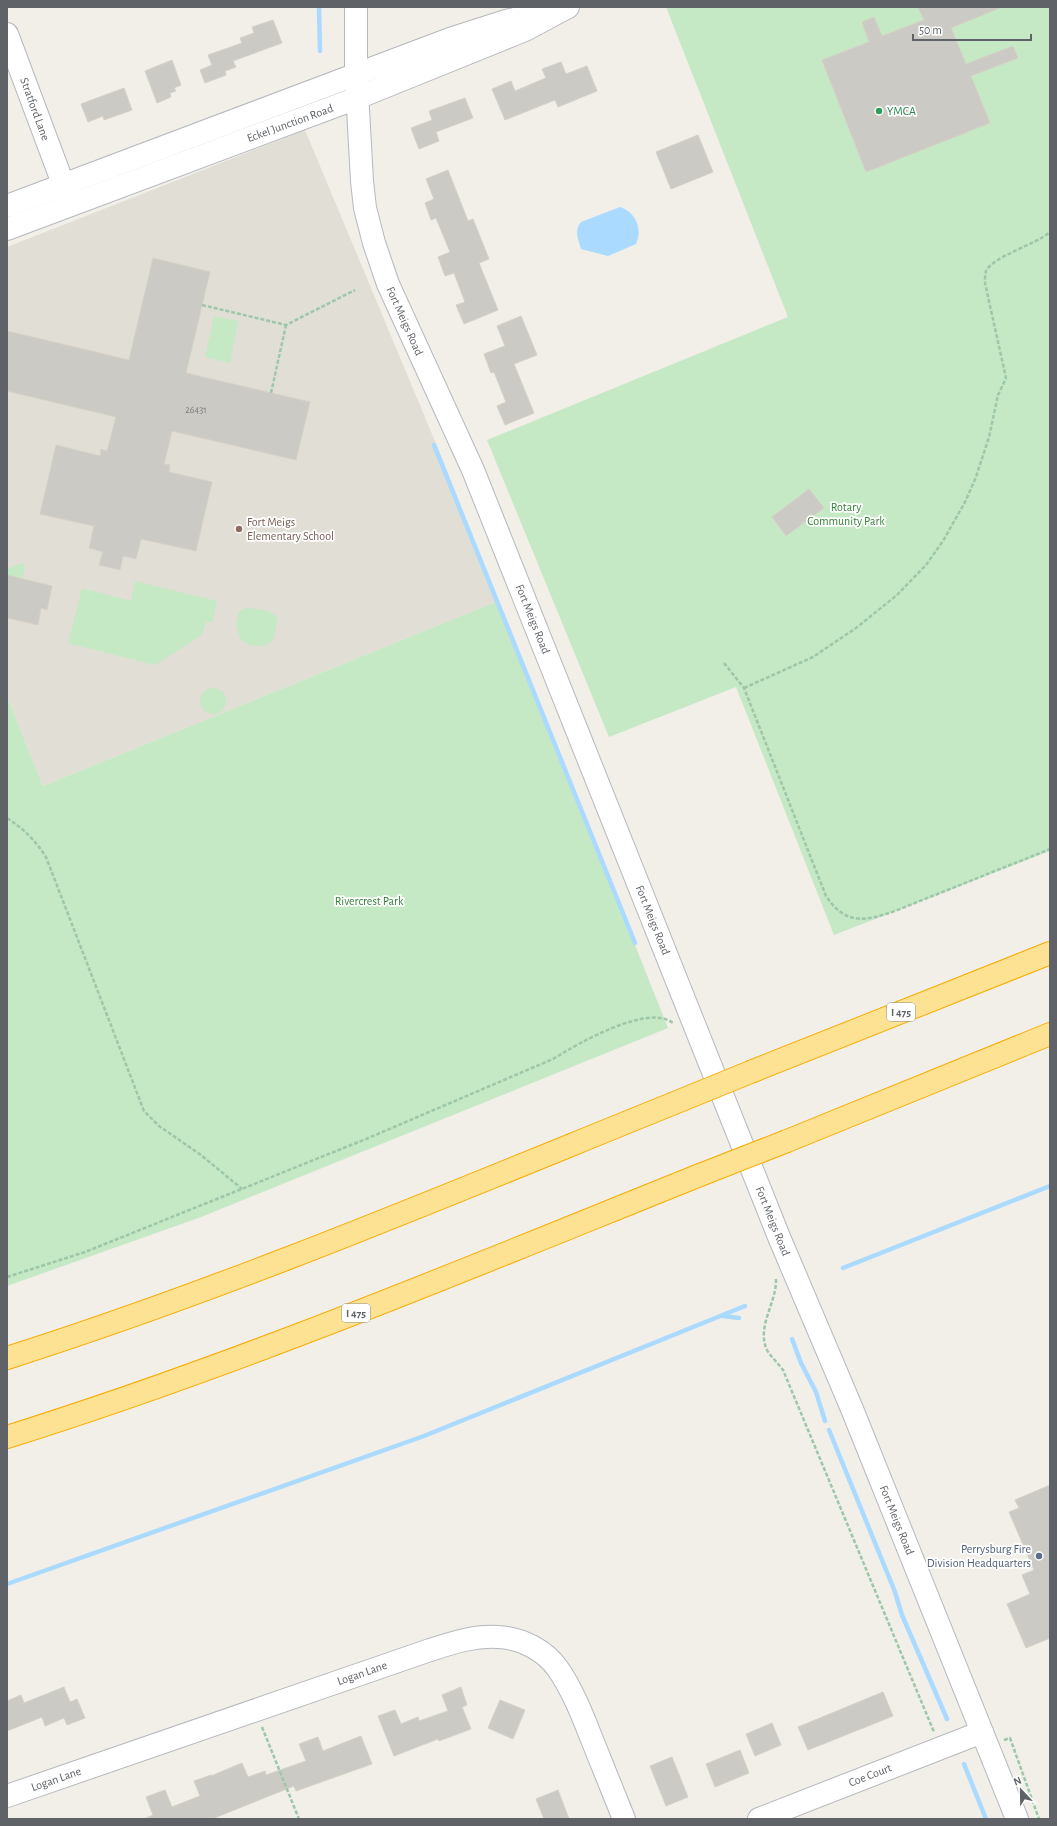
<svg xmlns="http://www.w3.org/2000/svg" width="1057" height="1826" viewBox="0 0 1057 1826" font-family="'Alegreya Sans',sans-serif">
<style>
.education{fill:#e1ded6}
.green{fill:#c5e8c5}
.water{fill:#aadaff}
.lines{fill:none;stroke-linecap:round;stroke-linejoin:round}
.stream{stroke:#aadaff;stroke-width:4.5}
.building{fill:#cccac5;stroke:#d6d1c6}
.minor-casing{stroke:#b5b8bc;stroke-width:24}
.highway-casing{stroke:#f9ab00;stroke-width:24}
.path{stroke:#9cc7a9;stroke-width:2.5;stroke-dasharray:4 2;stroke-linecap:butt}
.minor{stroke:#fff;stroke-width:22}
.highway{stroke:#fde293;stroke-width:22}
.highway-bridge-casing{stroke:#f9ab00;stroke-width:24;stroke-linecap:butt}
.highway-bridge{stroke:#fde293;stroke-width:22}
.leisure-dot{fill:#2e9e5b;stroke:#fff;stroke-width:1.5}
.education-dot{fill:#8d6e63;stroke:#fff;stroke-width:1.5}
.service-dot{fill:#5c6f8a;stroke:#fff;stroke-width:1.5}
.labels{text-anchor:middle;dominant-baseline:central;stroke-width:3.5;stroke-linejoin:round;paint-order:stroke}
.number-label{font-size:10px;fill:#7a7d7f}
.shield{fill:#fff;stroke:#8f9295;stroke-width:1}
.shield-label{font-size:11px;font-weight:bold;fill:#5f6368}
.street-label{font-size:12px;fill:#5f6368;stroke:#fff}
.leisure-label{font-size:12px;fill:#27864d;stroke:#fff;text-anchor:start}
.park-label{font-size:12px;fill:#348238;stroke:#fff}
.education-label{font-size:12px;fill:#785e54;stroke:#fff;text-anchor:start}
.service-label{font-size:12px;fill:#4e5e75;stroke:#fff;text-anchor:end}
</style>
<rect width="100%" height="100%" fill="#f1efe8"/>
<path class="education" d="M305 130 442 458 498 601 43 786 7 696V247Z"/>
<g class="green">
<path d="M666 7H1050V851L834 935 736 687 609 737 487 440 788 317Z"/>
<path d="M214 316 238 321 230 363 205 357Z"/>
<path d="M22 563 24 564 25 568 22 579 7 575V569Z"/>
<path d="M135 581 217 601 212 623 206 621 202 635 155 665 68 643 82 588 131 601Z"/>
<path d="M498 601 668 1028 201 1217 7 1286V696L43 786Z"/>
<path d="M246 608C253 608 271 610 276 616 278 620 277 624 276 629 275 631 275 635 274 638 267 650 248 647 240 639L236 624 239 611Z"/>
<circle cx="213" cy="701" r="13"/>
</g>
<path class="water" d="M620 207C636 212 643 230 636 244L608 256 581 249C578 239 574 231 581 222Z"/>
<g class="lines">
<g class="stream">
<path d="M319 7 320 51"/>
<path d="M434 445 635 943"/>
<path d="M843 1268 1050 1186"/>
<path d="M723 1316 739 1318"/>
<path d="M792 1339 801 1363 816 1392 825 1421"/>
<path d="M829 1430 895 1592 902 1615 947 1719"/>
<path d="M7 1584 424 1436 745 1306"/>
<path d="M964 1764 986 1819"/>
</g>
</g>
<g class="building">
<path d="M918 7H1002L951 28 966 64 1013 46 1018 58 971 76 990 123 866 172 822 60 869 42 862 22 874 17 882 36 924 20Z"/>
<path d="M273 20 282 43 233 61 236 67 225 71 226 75 205 83 200 70 212 65 208 55 242 43 240 38 254 33 252 27Z"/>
<path d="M172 60 181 85 174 88 176 91 170 93 171 97 157 103 145 71Z"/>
<path d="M561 62 566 74 587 66 597 91 558 107 555 100 505 120 492 89 511 81 515 91 546 78 542 69Z"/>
<path d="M124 88 132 110 104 120 103 116 88 122 81 104Z"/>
<path d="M465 98 473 118 436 132 439 141 419 149 411 128 432 120 429 111Z"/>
<path d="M698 135 713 172 671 189 656 152Z"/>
<path d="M448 170 468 221 473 219 489 259 479 263 498 310 464 324 456 305 465 302 454 273 445 276 438 257 450 252 436 218 431 220 425 203 434 199 426 179Z"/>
<path d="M153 258 210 272 186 373 310 402 296 460 172 431 164 464 170 465 169 472 212 482 196 551 141 539 136 559 123 556 120 570 99 565 103 552 89 548 94 526 40 514 56 445 100 456 101 449 107 451 116 417 7 391V331L129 360Z"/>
<path d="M521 316 537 355 514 364 534 413 505 425 497 406 506 402 494 372 491 373 484 354 505 346 497 326Z"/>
<path d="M809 489 824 508 786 536 772 517Z"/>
<path d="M7 575 52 586 47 610 41 608 38 625 7 618Z"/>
<path d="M1050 1485V1638L1026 1648 1007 1604 1030 1594 1022 1575 1034 1570 1009 1512 1019 1508 1015 1500Z"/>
<path d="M64 1687 70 1702 77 1699 85 1718 67 1725 64 1718 45 1726 42 1717 7 1731V1701L21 1695 24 1703Z"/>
<path d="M461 1687 467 1705 462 1707 471 1729 439 1741 438 1739 394 1756 378 1716 395 1710 401 1724 418 1717 419 1721 448 1711 442 1695Z"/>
<path d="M883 1692 893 1716 808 1750 798 1727Z"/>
<path d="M500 1700 525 1710 513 1739 488 1728Z"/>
<path d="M772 1723 781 1745 755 1756 746 1734Z"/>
<path d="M361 1736 372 1764 296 1791 294 1786 212 1819H144L153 1815 146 1797 165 1790 172 1807 200 1796 194 1781 211 1775V1776L242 1763 248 1777 265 1771 266 1775 306 1761 299 1744 318 1737 323 1751Z"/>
<path d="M740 1750 749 1773 715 1787 706 1764Z"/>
<path d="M672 1757 688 1797 666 1806 650 1766Z"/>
<path d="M558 1790 569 1819H544L536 1799Z"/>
</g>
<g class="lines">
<defs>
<g id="minor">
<path d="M356 7V73L362 181 365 208 374 243 388 284 473 470 779 1237 852 1409 1017 1819"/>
<path d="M7 34 68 197"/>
<path d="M7 206 450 39 506 21 536 14"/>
<path d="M7 229 357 98 525 30 568 7"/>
<path d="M7 1796 430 1650C452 1643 475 1635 498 1637 521 1638 545 1650 558 1669 572 1689 582 1714 591 1737 602 1764 613 1792 624 1819"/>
<path d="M759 1819 982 1732"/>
</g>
<g id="highway">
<path d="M753 1071 1050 953"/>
<path d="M787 1141 1050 1034"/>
<path d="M7 1358C233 1286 452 1193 672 1104"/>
<path d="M7 1437C243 1363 471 1267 700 1175"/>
</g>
</defs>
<use href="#minor" class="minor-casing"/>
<use href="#highway" class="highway-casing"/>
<g class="path">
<path d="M202 305 286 325 355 290"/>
<path d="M271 393 286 325"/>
<path d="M724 663 744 688 826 896C846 926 866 921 895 911L1050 849"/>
<path d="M744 688 813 657 856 628 897 595 926 565 943 541 965 502 976 477 989 437 998 395 1006 378 985 283C985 279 985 275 986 271 994 256 1035 245 1050 232"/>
<path d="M7 818C24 829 35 840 46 857L144 1111 159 1126 201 1155 242 1189"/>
<path d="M7 1277 85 1252 366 1139 553 1059C577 1044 648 1003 673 1023"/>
<path d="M776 1279C777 1302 756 1327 767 1350 771 1357 778 1363 783 1370L934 1732"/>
<path d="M262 1727 299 1819"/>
<path d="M1004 1740 1010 1738 1039 1819"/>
</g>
<use href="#minor" class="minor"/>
<use href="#highway" class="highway"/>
<defs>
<g id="highway-bridge">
<path d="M672 1104 753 1071"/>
<path d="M700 1175 787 1141"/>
</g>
</defs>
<use href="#highway-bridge" class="highway-bridge-casing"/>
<use href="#highway-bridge" class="highway-bridge"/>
</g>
<circle class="leisure-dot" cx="879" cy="111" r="4"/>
<circle class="education-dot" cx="239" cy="529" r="4"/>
<circle class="service-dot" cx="1039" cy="1556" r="4"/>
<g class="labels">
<g class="number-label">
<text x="196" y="410">26431</text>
</g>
<g class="shield">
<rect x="887" y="1003" width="28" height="18" rx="3"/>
<rect x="342" y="1304" width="28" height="18" rx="3"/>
</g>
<g class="shield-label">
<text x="901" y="1012">I 475</text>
<text x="356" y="1313">I 475</text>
</g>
<g class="street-label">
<text transform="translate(35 109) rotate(70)">Stratford Lane</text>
<text transform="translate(290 123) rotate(-20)">Eckel Junction Road</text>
<text transform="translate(405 321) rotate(66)">Fort Meigs Road</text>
<text transform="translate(533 619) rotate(68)">Fort Meigs Road</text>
<text transform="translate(653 920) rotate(68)">Fort Meigs Road</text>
<text transform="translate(773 1221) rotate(68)">Fort Meigs Road</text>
<text transform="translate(897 1520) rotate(68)">Fort Meigs Road</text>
<text transform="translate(362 1673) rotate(-19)">Logan Lane</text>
<text transform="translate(870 1775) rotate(-21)">Coe Court</text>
<text transform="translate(56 1779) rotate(-19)">Logan Lane</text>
</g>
<g class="leisure-label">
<text x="887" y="111">YMCA</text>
</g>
<g class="park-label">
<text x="846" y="507">Rotary<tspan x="846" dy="14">Community Park</tspan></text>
<text x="369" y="901">Rivercrest Park</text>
</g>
<g class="education-label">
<text x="247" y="522">Fort Meigs<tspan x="247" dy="14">Elementary School</tspan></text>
</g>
<g class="service-label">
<text x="1031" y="1549">Perrysburg Fire<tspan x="1031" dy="14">Division Headquarters</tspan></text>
</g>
</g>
<rect width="1057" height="1826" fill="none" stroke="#5f6368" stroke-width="16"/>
<g transform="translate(1021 1790) rotate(338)" stroke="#ffffff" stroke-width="3" paint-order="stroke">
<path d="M0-3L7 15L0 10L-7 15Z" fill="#5f6368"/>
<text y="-6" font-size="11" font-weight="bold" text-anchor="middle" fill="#5f6368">N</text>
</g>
<path d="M913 34v6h118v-6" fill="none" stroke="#5f6368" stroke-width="2"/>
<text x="919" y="34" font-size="12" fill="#5f6368" stroke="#ffffff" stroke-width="3" paint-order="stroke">50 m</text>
</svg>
